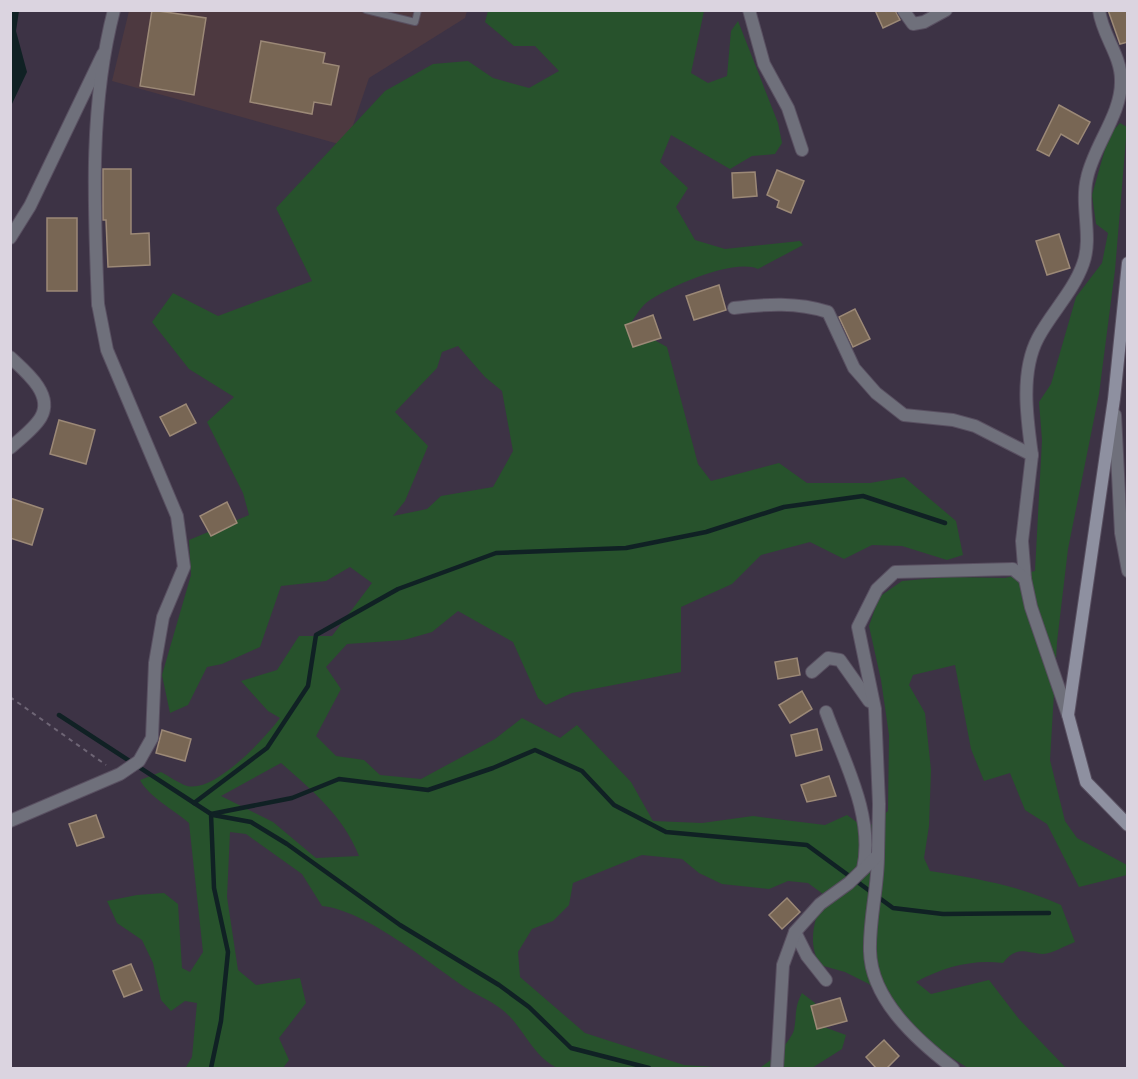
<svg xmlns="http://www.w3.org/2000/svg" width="1138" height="1079" viewBox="0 0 1138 1079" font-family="'Source Sans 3',sans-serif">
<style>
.industrial{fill:#4d3940}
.green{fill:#27522c;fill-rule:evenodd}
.water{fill:#102124}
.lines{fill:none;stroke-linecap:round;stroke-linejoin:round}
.stream{stroke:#102124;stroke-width:4.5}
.building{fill:#786654;stroke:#9c8977;stroke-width:1.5}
.service-casing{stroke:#595061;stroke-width:8}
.minor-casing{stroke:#595061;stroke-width:14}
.tertiary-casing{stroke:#595061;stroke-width:14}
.secondary-casing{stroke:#595061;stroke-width:14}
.path{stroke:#6e6575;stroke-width:2;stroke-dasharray:4.5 4.5;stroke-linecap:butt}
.service{stroke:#6f707b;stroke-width:6}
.minor{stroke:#6f707b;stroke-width:12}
.tertiary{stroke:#6f707b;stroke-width:12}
.secondary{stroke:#8e90a0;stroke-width:12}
</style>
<rect width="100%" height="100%" fill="#3d3345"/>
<path class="industrial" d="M129 11H467L465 18 369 78 346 146 112 81Z"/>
<g class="green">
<path d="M488 11H704L691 73 708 83 727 76 731 31 738 21 778 123 782 143 775 154 752 156 730 169 671 135 660 162 688 188 676 207 695 240 725 249 800 241 803 245 758 269C734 258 667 287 646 303 639 309 634 319 629 326L667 347 698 464 711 481 779 463 807 483H870L904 477 956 521 963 555 947 560 902 546 872 545 844 559 810 542 761 555 732 584 681 607V672L572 693 546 705 538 698 513 642 458 611 432 632 404 640 347 644 326 667 341 689 316 736 336 756 364 760 380 775 421 779 495 739 522 718 560 738 577 725 631 782 653 821 702 823 753 816 825 825 847 815 866 829 888 811 889 735 881 680 869 626 879 597 902 581 947 577 1005 578 1035 571 1042 440 1039 402 1051 384 1076 297 1102 263 1108 233 1096 224 1092 195 1109 135 1120 123 1127 127 1115 270 1099 394 1068 549 1057 642 1050 760 1065 821 1077 838 1127 865V875L1079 887 1047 824 1025 810 1010 773 984 781 971 749 955 665 913 675 909 685 925 713 931 770 929 826 924 858 930 871C975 878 1020 886 1061 905L1075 942C1066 945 1052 954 1043 954 1025 953 1017 945 1003 963 973 959 943 967 916 982L931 994 989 980 1019 1019 1066 1068H968L928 1043 902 1021 869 984 845 972 820 965C806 940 816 920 823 894L808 883 788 881 769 889 722 884 699 873 682 859 642 855 573 883 569 905 553 921 532 929 518 952 520 977 585 1033 684 1065 729 1068H558C535 1059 524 1029 505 1012 494 1002 478 996 466 988 429 963 365 910 322 906L302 874 246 834 230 832 227 897 238 970 256 985 300 978 306 1003 279 1038 289 1060 283 1068H173L186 1067 192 1057 197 1003 185 1001 171 1011 161 1000 153 963 142 940 117 923 107 901 137 895 164 893 178 904 182 968 190 972 203 952 189 823C174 810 148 796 140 780L161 772C169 776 178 783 187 786 215 793 265 738 280 718L268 711 241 681 277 670 299 636H332L372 583 350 567 326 581 281 586 260 647 222 664 207 667 188 705 170 713 162 675 191 575 189 540 249 515 243 493 207 422 234 397 189 369 152 322 173 293 218 316 312 281 276 208 385 91 433 64 468 61 493 78 529 88 559 71 535 46H514L485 22ZM458 346 485 377 502 391 513 451 493 487 441 496 427 509 393 516 405 501 428 446 395 412 437 368 442 352ZM281 763C312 790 344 817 359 856L316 858 273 822 221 796Z"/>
<path d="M802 993 815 1003 824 1027 846 1035 842 1049 812 1068H759C771 1062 790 1042 794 1030 797 1015 794 1008 802 993Z"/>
</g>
<path class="water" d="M11 10 19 11 16 31 27 72 11 106Z"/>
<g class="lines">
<g class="stream">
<path d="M59 715 211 814 214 888 228 952 221 1021 211 1068"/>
<path d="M194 803 267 748 308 686 316 635 398 589 496 553 626 548 706 532 784 507 863 496 945 523"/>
<path d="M211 814 292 798 339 779 428 790 493 768 535 750 582 771 614 805 666 832 807 845 893 908 943 914 1049 913"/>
<path d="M213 815 251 822 287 844 400 925 499 985 529 1007 571 1048 649 1068"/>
</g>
</g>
<g class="building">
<path d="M152 10 206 18 194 95 140 86Z"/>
<path d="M875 10H895L900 20 883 28Z"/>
<path d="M1108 10H1128V42L1120 44Z"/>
<path d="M261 41 325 53 323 63 339 66 331 105 314 102 312 114 250 102Z"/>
<path d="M1059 105 1090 122 1078 144 1061 134 1049 156 1037 150Z"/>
<path d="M103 169H131V234L149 233 150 265 108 267 106 220H103Z"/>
<path d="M777 170 804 181 791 213 777 207 779 201 767 195Z"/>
<path d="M755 172 757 196 733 198 732 173Z"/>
<rect x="47" y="218" width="30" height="73"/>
<path d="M1059 234 1070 268 1047 275 1036 241Z"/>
<path d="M719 285 726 310 694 320 686 296Z"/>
<path d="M855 309 870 339 853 347 839 317Z"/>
<path d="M653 315 661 338 633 347 625 325Z"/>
<path d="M186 404 196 423 170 436 160 417Z"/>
<path d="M59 420 95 430 86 464 50 454Z"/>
<path d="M10 498 43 509 32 545 10 538Z"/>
<path d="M227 502 237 523 211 536 200 516Z"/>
<path d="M797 658 800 675 778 679 775 662Z"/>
<path d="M802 691 812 709 790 723 779 705Z"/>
<path d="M817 729 822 750 796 756 791 735Z"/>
<path d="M162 730 191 739 185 761 156 753Z"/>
<path d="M829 776 836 796 807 802 801 785Z"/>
<path d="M96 815 104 837 77 846 69 824Z"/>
<path d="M787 898 800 912 782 929 769 915Z"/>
<path d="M131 964 142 990 124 997 113 971Z"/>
<path d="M840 998 847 1021 817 1029 811 1006Z"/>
<path d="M884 1040 899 1056 887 1068H876L866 1057Z"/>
</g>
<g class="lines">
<defs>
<path id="service" d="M366 10 415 22 418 10"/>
<g id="minor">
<path d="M749 10 764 64 788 108 802 150"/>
<path d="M903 10 913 24 924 22 946 10"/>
<path d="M10 238 30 206 103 54"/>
<path d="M734 308C766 304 797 302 828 312L854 368 876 393 904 415 953 420 975 426 1032 455 1022 541 1025 579"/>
<path d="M10 357C25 371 54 394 41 417 35 428 20 439 10 448"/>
<path d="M1115 415 1121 533 1128 571"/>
<path d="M1032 455C1027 419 1020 372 1038 338 1051 313 1073 292 1083 264 1093 237 1080 206 1087 178 1094 145 1122 114 1121 80 1121 55 1102 35 1099 10"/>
<path d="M812 672 828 658 840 660 869 701"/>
<path d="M826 712C843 759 875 817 863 869"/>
<path d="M10 821 120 774 139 761 152 738 155 663 163 617 184 567 177 516 107 350 98 304"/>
<path d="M878 855C878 888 869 919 870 951 871 1000 918 1041 953 1068"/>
<path d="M795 932 807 956 826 980"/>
<path d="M777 1068 783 965 795 932 820 904 849 883 878 855 879 804 875 709 858 627 877 589 895 572 1013 569 1025 579 1031 607 1068 715"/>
</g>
<path id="tertiary" d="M98 304C94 206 89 106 114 10"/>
<path id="secondary" d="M1128 263 1114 399 1068 715 1086 782 1128 825"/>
</defs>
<use href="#service" class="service-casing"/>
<use href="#minor" class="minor-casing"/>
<use href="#tertiary" class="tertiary-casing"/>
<use href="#secondary" class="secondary-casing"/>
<path class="path" d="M10 697 106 765"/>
<use href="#service" class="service"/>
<use href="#minor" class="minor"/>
<use href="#tertiary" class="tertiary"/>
<use href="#secondary" class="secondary"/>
</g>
<rect width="1138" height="1079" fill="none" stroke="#dbd4e0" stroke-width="24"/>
</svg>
